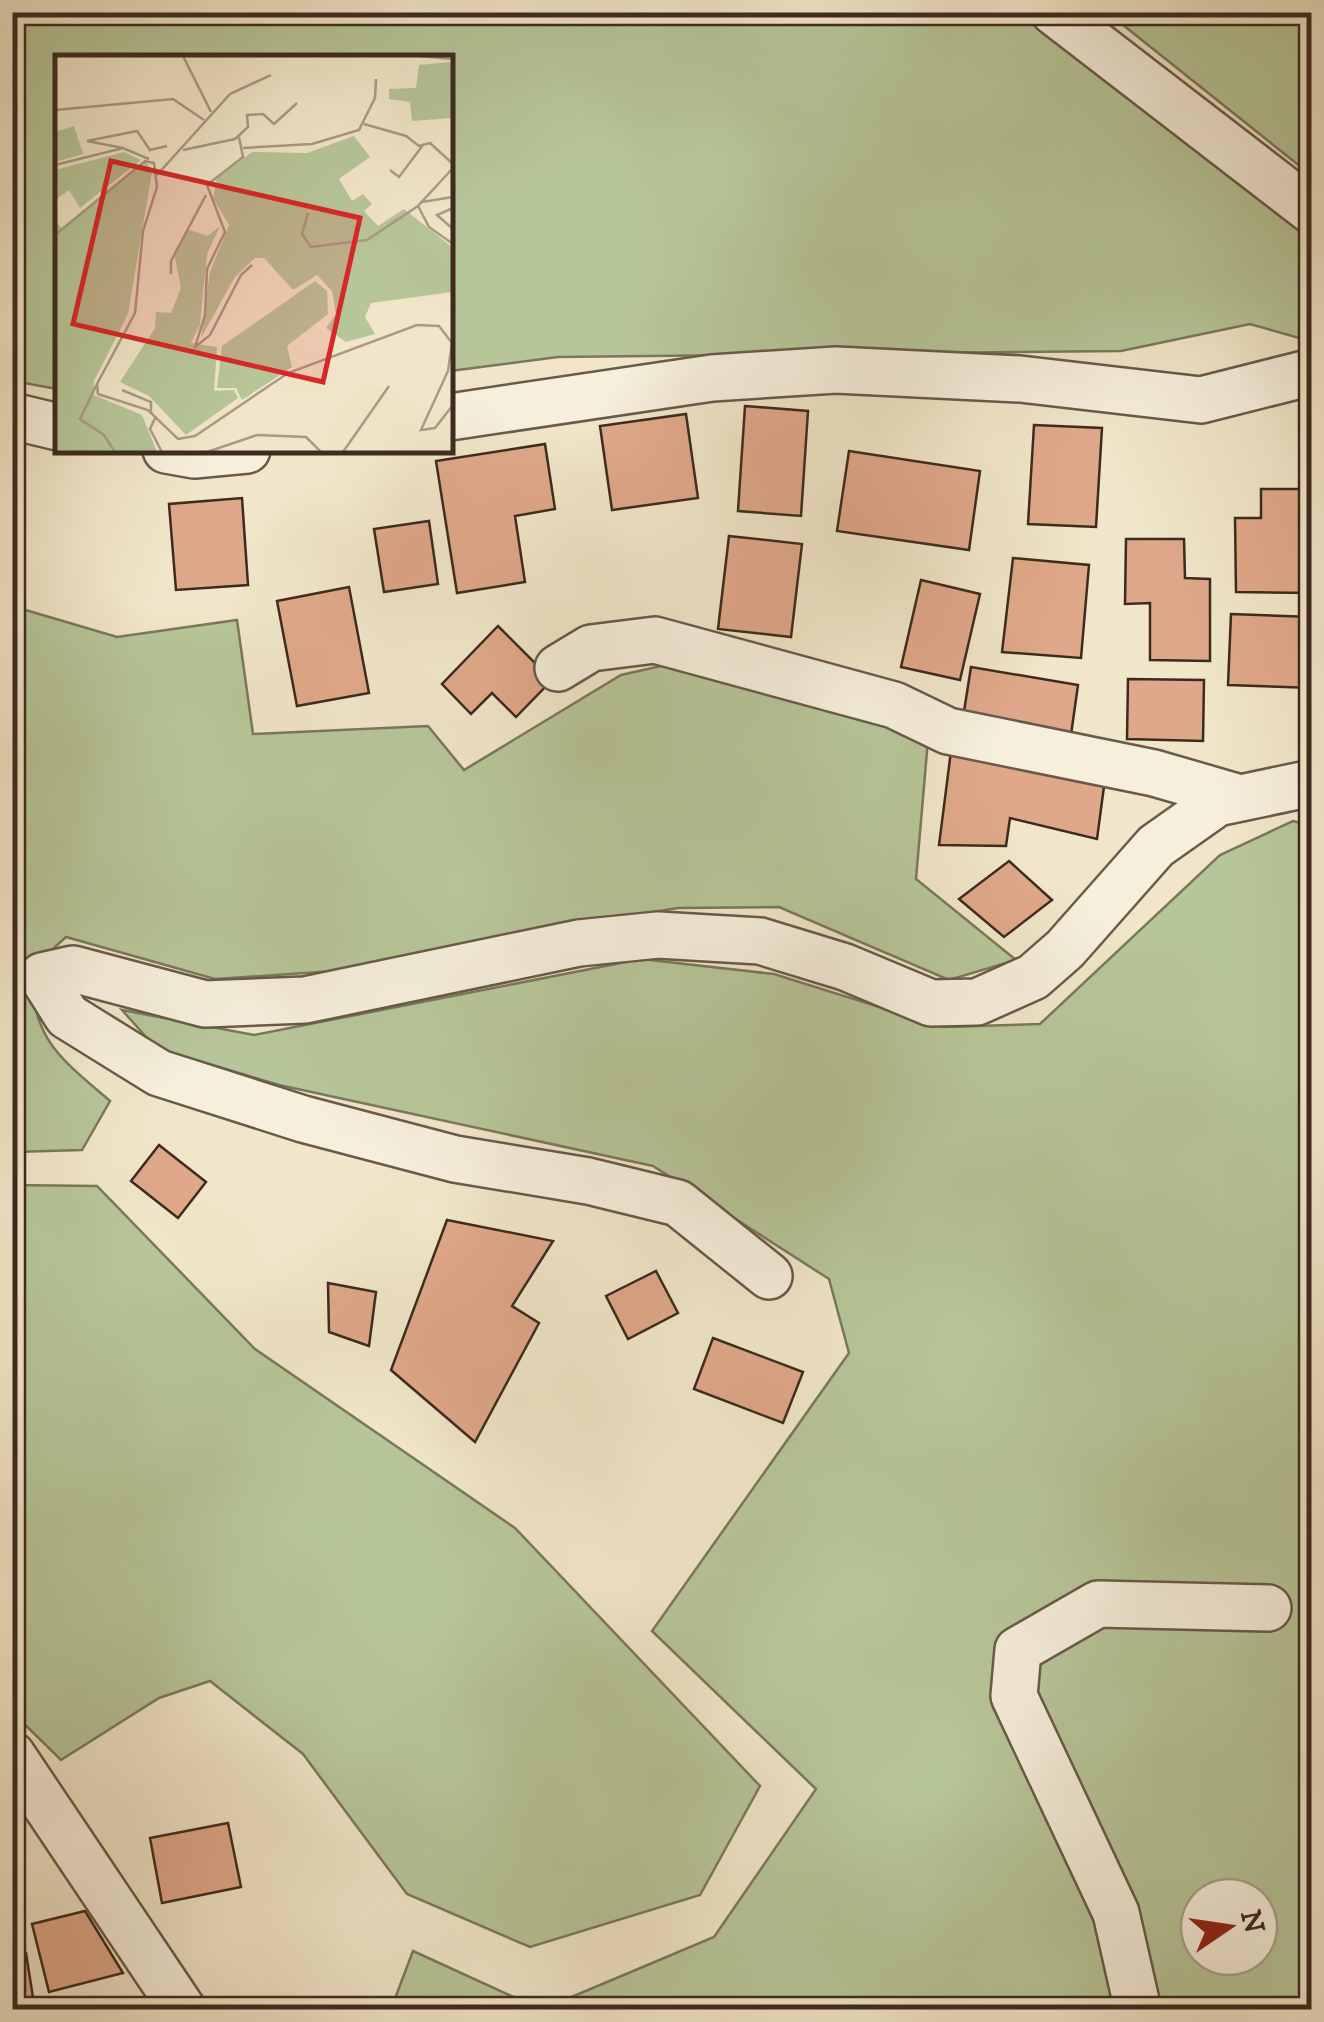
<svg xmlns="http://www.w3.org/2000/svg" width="1324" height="2022" viewBox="0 0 1324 2022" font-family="'IM FELL DW Pica',serif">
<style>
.green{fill:#b7c699;stroke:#7a785c;stroke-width:2.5;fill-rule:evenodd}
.building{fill:#e0a88a;stroke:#3c2b1f;stroke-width:2.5}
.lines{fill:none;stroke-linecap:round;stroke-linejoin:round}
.minor-casing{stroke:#695a4a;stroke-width:50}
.minor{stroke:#f6efdc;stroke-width:45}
.inset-road{fill:none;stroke:#a99b85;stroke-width:2.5}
.view{fill:#d62828;fill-opacity:0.15;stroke:#d62828;stroke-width:5}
.inset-edge{fill:none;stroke:#3c2b1f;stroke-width:5}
</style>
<rect width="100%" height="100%" fill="#f1e6c9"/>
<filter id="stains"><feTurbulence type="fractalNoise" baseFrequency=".002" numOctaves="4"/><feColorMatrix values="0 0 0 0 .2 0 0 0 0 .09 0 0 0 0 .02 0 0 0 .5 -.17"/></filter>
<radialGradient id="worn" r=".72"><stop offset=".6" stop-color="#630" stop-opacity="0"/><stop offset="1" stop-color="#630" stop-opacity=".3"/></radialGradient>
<g class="green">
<path d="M12 13H1022L1311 240V338L1306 340 1250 324 1121 351 558 357 450 371V58H58L57 389 13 381Z"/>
<path d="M1108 13H1311V175Z"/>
<path d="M12 606 117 637 237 620 253 734 428 726 464 770 621 675 723 652 931 705 916 879 1016 960 949 980 779 907 678 908 490 938 334 971 215 979 66 937 31 969C32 1040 60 1058 110 1101L82 1150 13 1152Z"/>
<path d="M1293 821 1311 826V2009H543L714 1937 816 1789 652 1631 849 1353 829 1279 653 1166 279 1085 156 1048 122 1010 254 1035 641 959 774 974 943 1027 1040 1024 1220 855ZM1199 1897H1259V1957H1199Z"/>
<path d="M12 1185 97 1186 255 1349 515 1528 760 1786 700 1895 530 1947 407 1894 303 1754 210 1681 159 1698 61 1760 13 1713Z"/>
<path d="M413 1951 540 2009H391Z"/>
</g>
<g class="building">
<path d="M745 406 808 411 801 516 738 511Z"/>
<path d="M686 414 698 498 612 510 600 426Z"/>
<path d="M1034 425 1102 428 1096 527 1028 524Z"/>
<path d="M545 444 555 509 515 516 525 582 457 593 436 461Z"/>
<path d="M849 451 980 471 969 550 837 531Z"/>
<path d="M1261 489H1312V593L1236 592 1235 518H1261Z"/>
<path d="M242 498 248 585 176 590 169 504Z"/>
<path d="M429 521 438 584 384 592 374 529Z"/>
<path d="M729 536 802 544 791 637 718 629Z"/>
<path d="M1126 539H1184L1185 578 1210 579V661L1150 660V603L1125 604Z"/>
<path d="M1013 558 1089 565 1081 658 1002 652Z"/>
<path d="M921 580 980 594 960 680 901 667Z"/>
<path d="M349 587 369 693 297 706 277 601Z"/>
<path d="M1231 614 1312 617V688L1228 685Z"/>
<path d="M498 626 552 680 516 717 492 693 471 714 442 684Z"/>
<path d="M971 667 1078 685 1069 749 962 724Z"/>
<path d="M1128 679 1204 680 1203 741 1127 739Z"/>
<path d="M951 751 1105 779 1097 839 1010 818 1006 846 939 845Z"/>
<path d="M1009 861 1052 900 1004 937 959 899Z"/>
<path d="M159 1145 206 1182 178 1218 131 1181Z"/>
<path d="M447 1220 553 1241 512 1306 539 1323 475 1442 391 1370Z"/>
<path d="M656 1271 678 1313 628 1339 606 1296Z"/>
<path d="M328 1283 376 1292 369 1346 329 1332Z"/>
<path d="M713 1338 803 1372 783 1423 694 1389Z"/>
<path d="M228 1823 241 1887 162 1903 150 1838Z"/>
<path d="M85 1911 123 1973 49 1992 32 1924Z"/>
<path d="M26 1953 35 2010H12V1955Z"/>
</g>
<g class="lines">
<defs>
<g id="minor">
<path d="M1054 12 1312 211"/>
<path d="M12 416 58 427"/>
<path d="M450 417 712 378 836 370 1020 379 1201 400 1312 372"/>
<path d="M166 450 194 455 247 450"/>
<path d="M558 668 591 648 655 640 894 705 948 731 1154 773 1240 798"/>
<path d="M769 1276 678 1203 588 1181 455 1159 303 1119 159 1073 67 1016 42 976 73 969 205 1004 305 1000 579 943 658 935 760 941 845 967 931 1003 977 1002 1033 977 1065 949 1156 846 1217 803 1312 783"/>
<path d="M12 1755 183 2010"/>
<path d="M1138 2010 1116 1913 1014 1696 1018 1650 1098 1604 1268 1608"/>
</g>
</defs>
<use href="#minor" class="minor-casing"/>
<use href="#minor" class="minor"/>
</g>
<g transform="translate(55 55)">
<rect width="398" height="398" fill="#f1e6c9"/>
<path d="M397 7V63L357 66 355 47 334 44V34L361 33 364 10ZM19 71 28 99 0 107V77ZM299 81 315 102 284 124 297 146 308 139 317 149 309 156 323 171 349 154 397 192V237L316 248 310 262 320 279 291 287 271 273 281 259 277 236 262 220 238 235 209 203H200L180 222 146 283 155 217 174 170 158 143 162 123 197 97 252 98ZM69 97 86 105 25 153 14 135 0 145V115ZM91 106 97 117 73 259 39 326V340L87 360 102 397H0V165L8 175ZM165 171 152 199 145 270 136 288 162 292 159 336 179 335 183 343 131 380 94 341 65 327 100 273 101 257 116 258 126 233 119 198 132 174 153 181ZM260 226 272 236 273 259 232 291 237 312 187 345 181 333H162L167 291Z" fill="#b7c699"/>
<path class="inset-road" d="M128 1 156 57M365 1 398 4M0 55 118 44 149 65M309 69 351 81 364 91 375 88 398 109M184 82 188 102 152 130 170 177 152 214 150 260 140 292 155 280 186 220 197 210M68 93 32 86 82 76 95 95 112 91M188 93 257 89 304 75 320 43 321 24M128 95 180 84 193 72 192 60 208 59 219 69 242 48M0 110 68 93 94 104M398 113 363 151 374 172 398 189M335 115 344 122 368 90M102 120 175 39 216 20M367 147 398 142M398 153 382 160 398 174M253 158 247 179 256 192 312 185 363 151M0 180 90 106 99 108 102 132 88 176 80 258 42 329 43 339 93 355 123 384 140 381 233 318 362 270 384 271 397 288 393 316 366 375 380 373 398 350M116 219V206L151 140M42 329 25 364 49 380 60 397M67 335 96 347V358M101 361 95 374 107 397M152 397 202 380 251 382 266 397M288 397 334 331"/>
<path class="view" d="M56 106 305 163 268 327 18 269Z"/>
<rect width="398" height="398" class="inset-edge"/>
</g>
<rect width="1324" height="2022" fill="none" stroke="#f1e6c9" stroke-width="50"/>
<rect x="15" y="15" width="1294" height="1992" fill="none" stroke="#3c2b1f" stroke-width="5"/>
<rect x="25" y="25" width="1274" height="1972" fill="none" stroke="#3c2b1f" stroke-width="2.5"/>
<g transform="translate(1229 1927) rotate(77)"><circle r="48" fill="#f6efdc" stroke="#aca190" stroke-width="2.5"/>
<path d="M0-8L18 38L0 25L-18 38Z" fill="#8f2418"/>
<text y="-15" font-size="28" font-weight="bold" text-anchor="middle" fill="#3c2b1f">N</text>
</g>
<rect width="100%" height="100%" filter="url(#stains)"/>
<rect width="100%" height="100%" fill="url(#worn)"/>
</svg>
